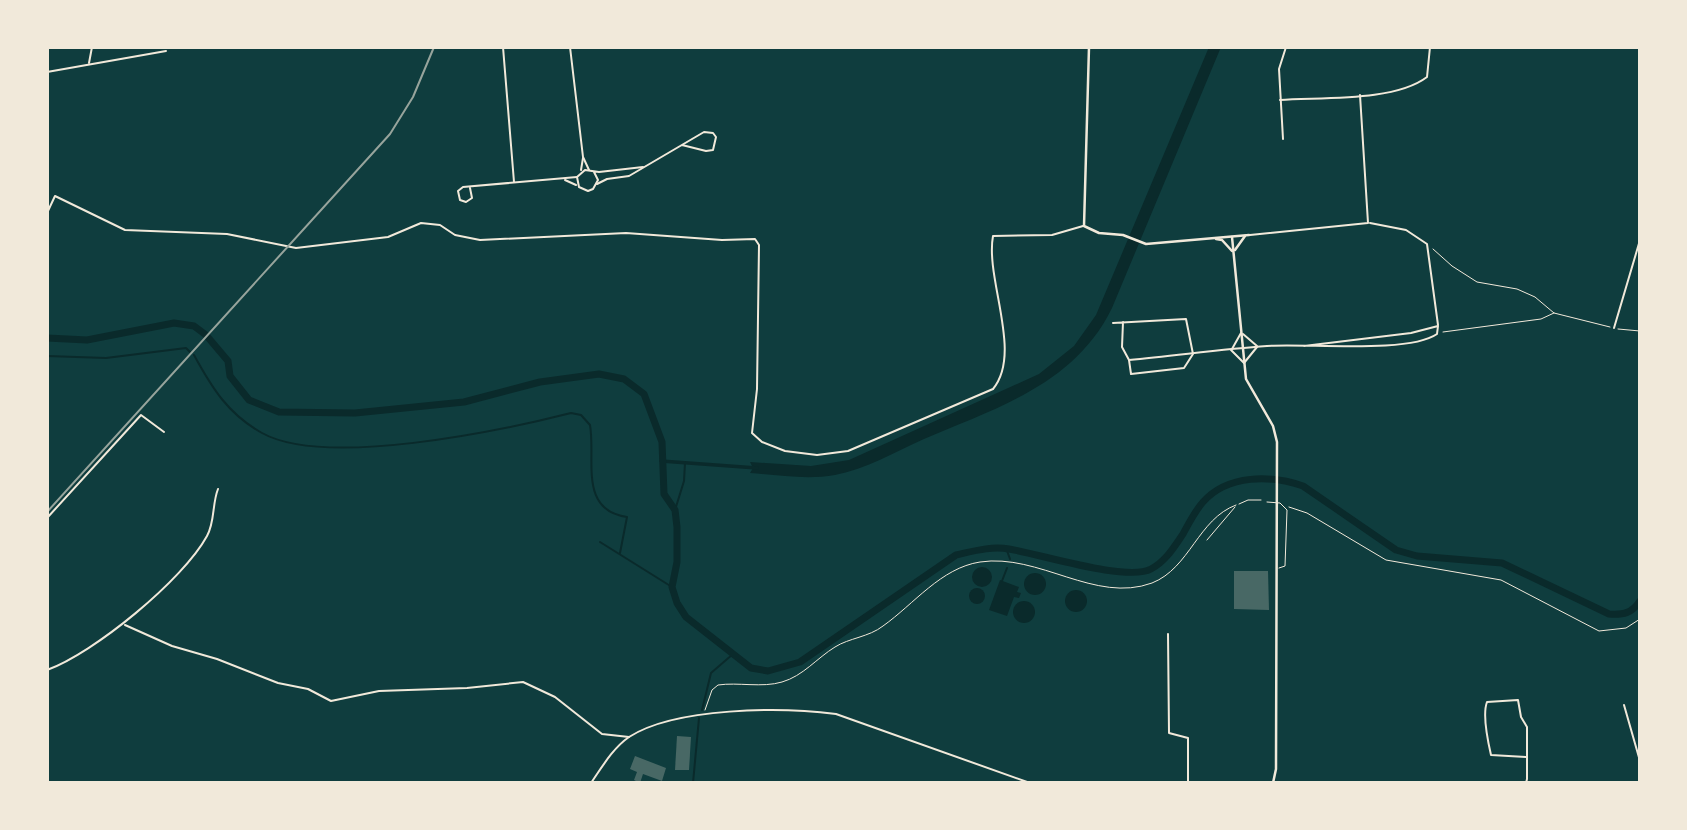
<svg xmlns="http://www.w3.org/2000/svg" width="1687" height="830" viewBox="0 0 1687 830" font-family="Commissioner,sans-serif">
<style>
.water{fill:#0a2a2b}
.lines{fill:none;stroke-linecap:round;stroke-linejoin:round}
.stream{stroke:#0a2a2b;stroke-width:2}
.canal{stroke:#0a2a2b;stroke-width:3.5}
.river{stroke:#0a2a2b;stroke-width:7}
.building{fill:#486865}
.path{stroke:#f1e9da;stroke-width:1}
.service{stroke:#f1e9da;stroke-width:1}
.minor{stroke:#f1e9da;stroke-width:2}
.tertiary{stroke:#f1e9da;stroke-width:2}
.secondary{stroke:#f1e9da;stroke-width:2.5}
.rail{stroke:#97a49c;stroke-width:2}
</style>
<rect width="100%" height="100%" fill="#0f3d3e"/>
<g class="water">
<path d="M1209 47H1221L1112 308C1075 384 997 408 924 439 895 452 866 469 835 475 807 480 778 475 750 473L753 468 750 462 811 466 849 460 1039 374 1074 346 1096 315Z"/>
<circle cx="982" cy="577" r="10"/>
<circle cx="1035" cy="584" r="11"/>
<path d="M1000 580 1019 587 1017 592 1021 593 1019 598 1014 597 1007 616 989 610Z"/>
<circle cx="977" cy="596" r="8"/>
<circle cx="1076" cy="601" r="11"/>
<circle cx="1024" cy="612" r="11"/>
</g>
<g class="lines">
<g class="stream">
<path d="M194 355C212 388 228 414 262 433 325 468 500 431 571 413L581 415 590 425C596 459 578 510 627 517L620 553"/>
<path d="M47 356 106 358 186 348 190 352"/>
<path d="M675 510 684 481 685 463"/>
<path d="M600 542 672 587"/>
<path d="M1006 548 1010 559"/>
<path d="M1002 581 1007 568"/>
<path d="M702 710 711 673 733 654"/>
<path d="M693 783 699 718"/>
</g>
<path class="canal" d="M661 461 757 468"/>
<path class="river" d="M47 338 87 340 174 323 194 326 206 335 228 361 230 376 249 400 279 412 355 413 464 402 540 382 599 374 624 379 644 394 662 442 664 494 675 510 677 527V562L672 587 677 603 686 617 751 668 768 671 800 662 956 555C974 551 991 546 1009 549 1040 554 1127 582 1151 569 1166 561 1174 547 1183 534 1189 523 1195 511 1203 502 1228 474 1271 475 1303 486L1396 550 1417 556 1502 563 1609 614C1624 615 1632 613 1640 601"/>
</g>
<g class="building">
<path d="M1234 571H1268L1269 610 1234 609Z"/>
<path d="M677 736 691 737 689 770H675Z"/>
<path d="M635 756 666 768 662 781 643 774 640 783 634 780 637 772 630 769Z"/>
</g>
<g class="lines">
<g class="path">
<path d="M1433 249 1452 266 1477 282 1517 289 1535 297 1554 313 1610 327"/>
<path d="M1618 329 1640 331"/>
<path d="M1443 332 1541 319 1554 313"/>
<path d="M1239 504 1248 500H1261"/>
<path d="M1289 507 1307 513 1386 560 1501 580 1599 631 1626 628 1640 619"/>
<path d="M1207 540 1235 507"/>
<path d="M705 710 712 690 718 685C738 682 762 688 782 682 803 676 817 658 835 647 849 638 869 637 883 626 914 604 941 568 980 562 1039 553 1095 604 1152 583 1190 568 1198 519 1236 505"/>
</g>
<path class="service" d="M1267 502 1280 503 1287 510 1285 566 1279 568"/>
<g class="minor">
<path d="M503 47 514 182"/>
<path d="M570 47 583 157 589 170"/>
<path d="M89 63 92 47"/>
<path d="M47 72 166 51"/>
<path d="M1280 100C1321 97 1394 102 1427 77L1430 47"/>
<path d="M1283 139 1279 69 1286 47"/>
<path d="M581 170 583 158"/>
<path d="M594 172 598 180 593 189 588 191 579 187 577 177 585 170 599 172 643 167"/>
<path d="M565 180 576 185"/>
<path d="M597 184 607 179 629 176 704 132 713 133 716 137 713 150 706 151 682 145"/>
<path d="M470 188 472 198 466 202 460 200 458 191 463 187 577 177"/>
<path d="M47 213 55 196 125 230 227 234 296 248 388 237 421 223 440 225 455 235 480 240 626 233 722 240 755 239 759 245 757 389 752 433 762 442 785 451 817 455 848 451 993 389C1023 353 985 279 993 236L1052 235 1083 226"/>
<path d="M1370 223 1406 230 1427 244 1438 325"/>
<path d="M1250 235 1368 223 1360 95"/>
<path d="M1113 323 1186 319 1193 354 1184 368 1131 374 1129 360 1122 347 1123 322"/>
<path d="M1614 328 1640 240"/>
<path d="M1243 334 1257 346"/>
<path d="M1232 349 1241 333"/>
<path d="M1231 350 1244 363 1257 347"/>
<path d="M1129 360C1175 356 1221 349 1267 346 1306 343 1408 354 1437 334L1438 326 1411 333 1304 346"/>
<path d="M47 518 141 415 164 432"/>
<path d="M125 625 172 646 217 659 278 683 308 689 331 701 379 691 467 688 523 682 555 697 602 734 629 737"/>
<path d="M1168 634 1169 733 1188 738V783"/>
<path d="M47 670C94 653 183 580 207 536 215 522 212 504 218 489"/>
<path d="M1624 705 1640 761"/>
<path d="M1526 783 1527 779V727L1521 717 1518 700 1487 702C1482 715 1488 742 1491 755L1526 757"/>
</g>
<path class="tertiary" d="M591 783C602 767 613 748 629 737 676 707 781 707 836 714L1030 783"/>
<g class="secondary">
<path d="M1089 47 1084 226 1099 233 1123 235 1146 244 1249 235"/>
<path d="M1232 237 1246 379 1273 426 1277 442 1276 769 1273 783"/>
<path d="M1216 239 1222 240 1232 251"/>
<path d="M1235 250 1245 236"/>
</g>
<path class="rail" d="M47 512 390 134 413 97 434 47"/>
</g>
<rect width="1687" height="830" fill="none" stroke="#f1e9da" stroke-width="98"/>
</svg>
